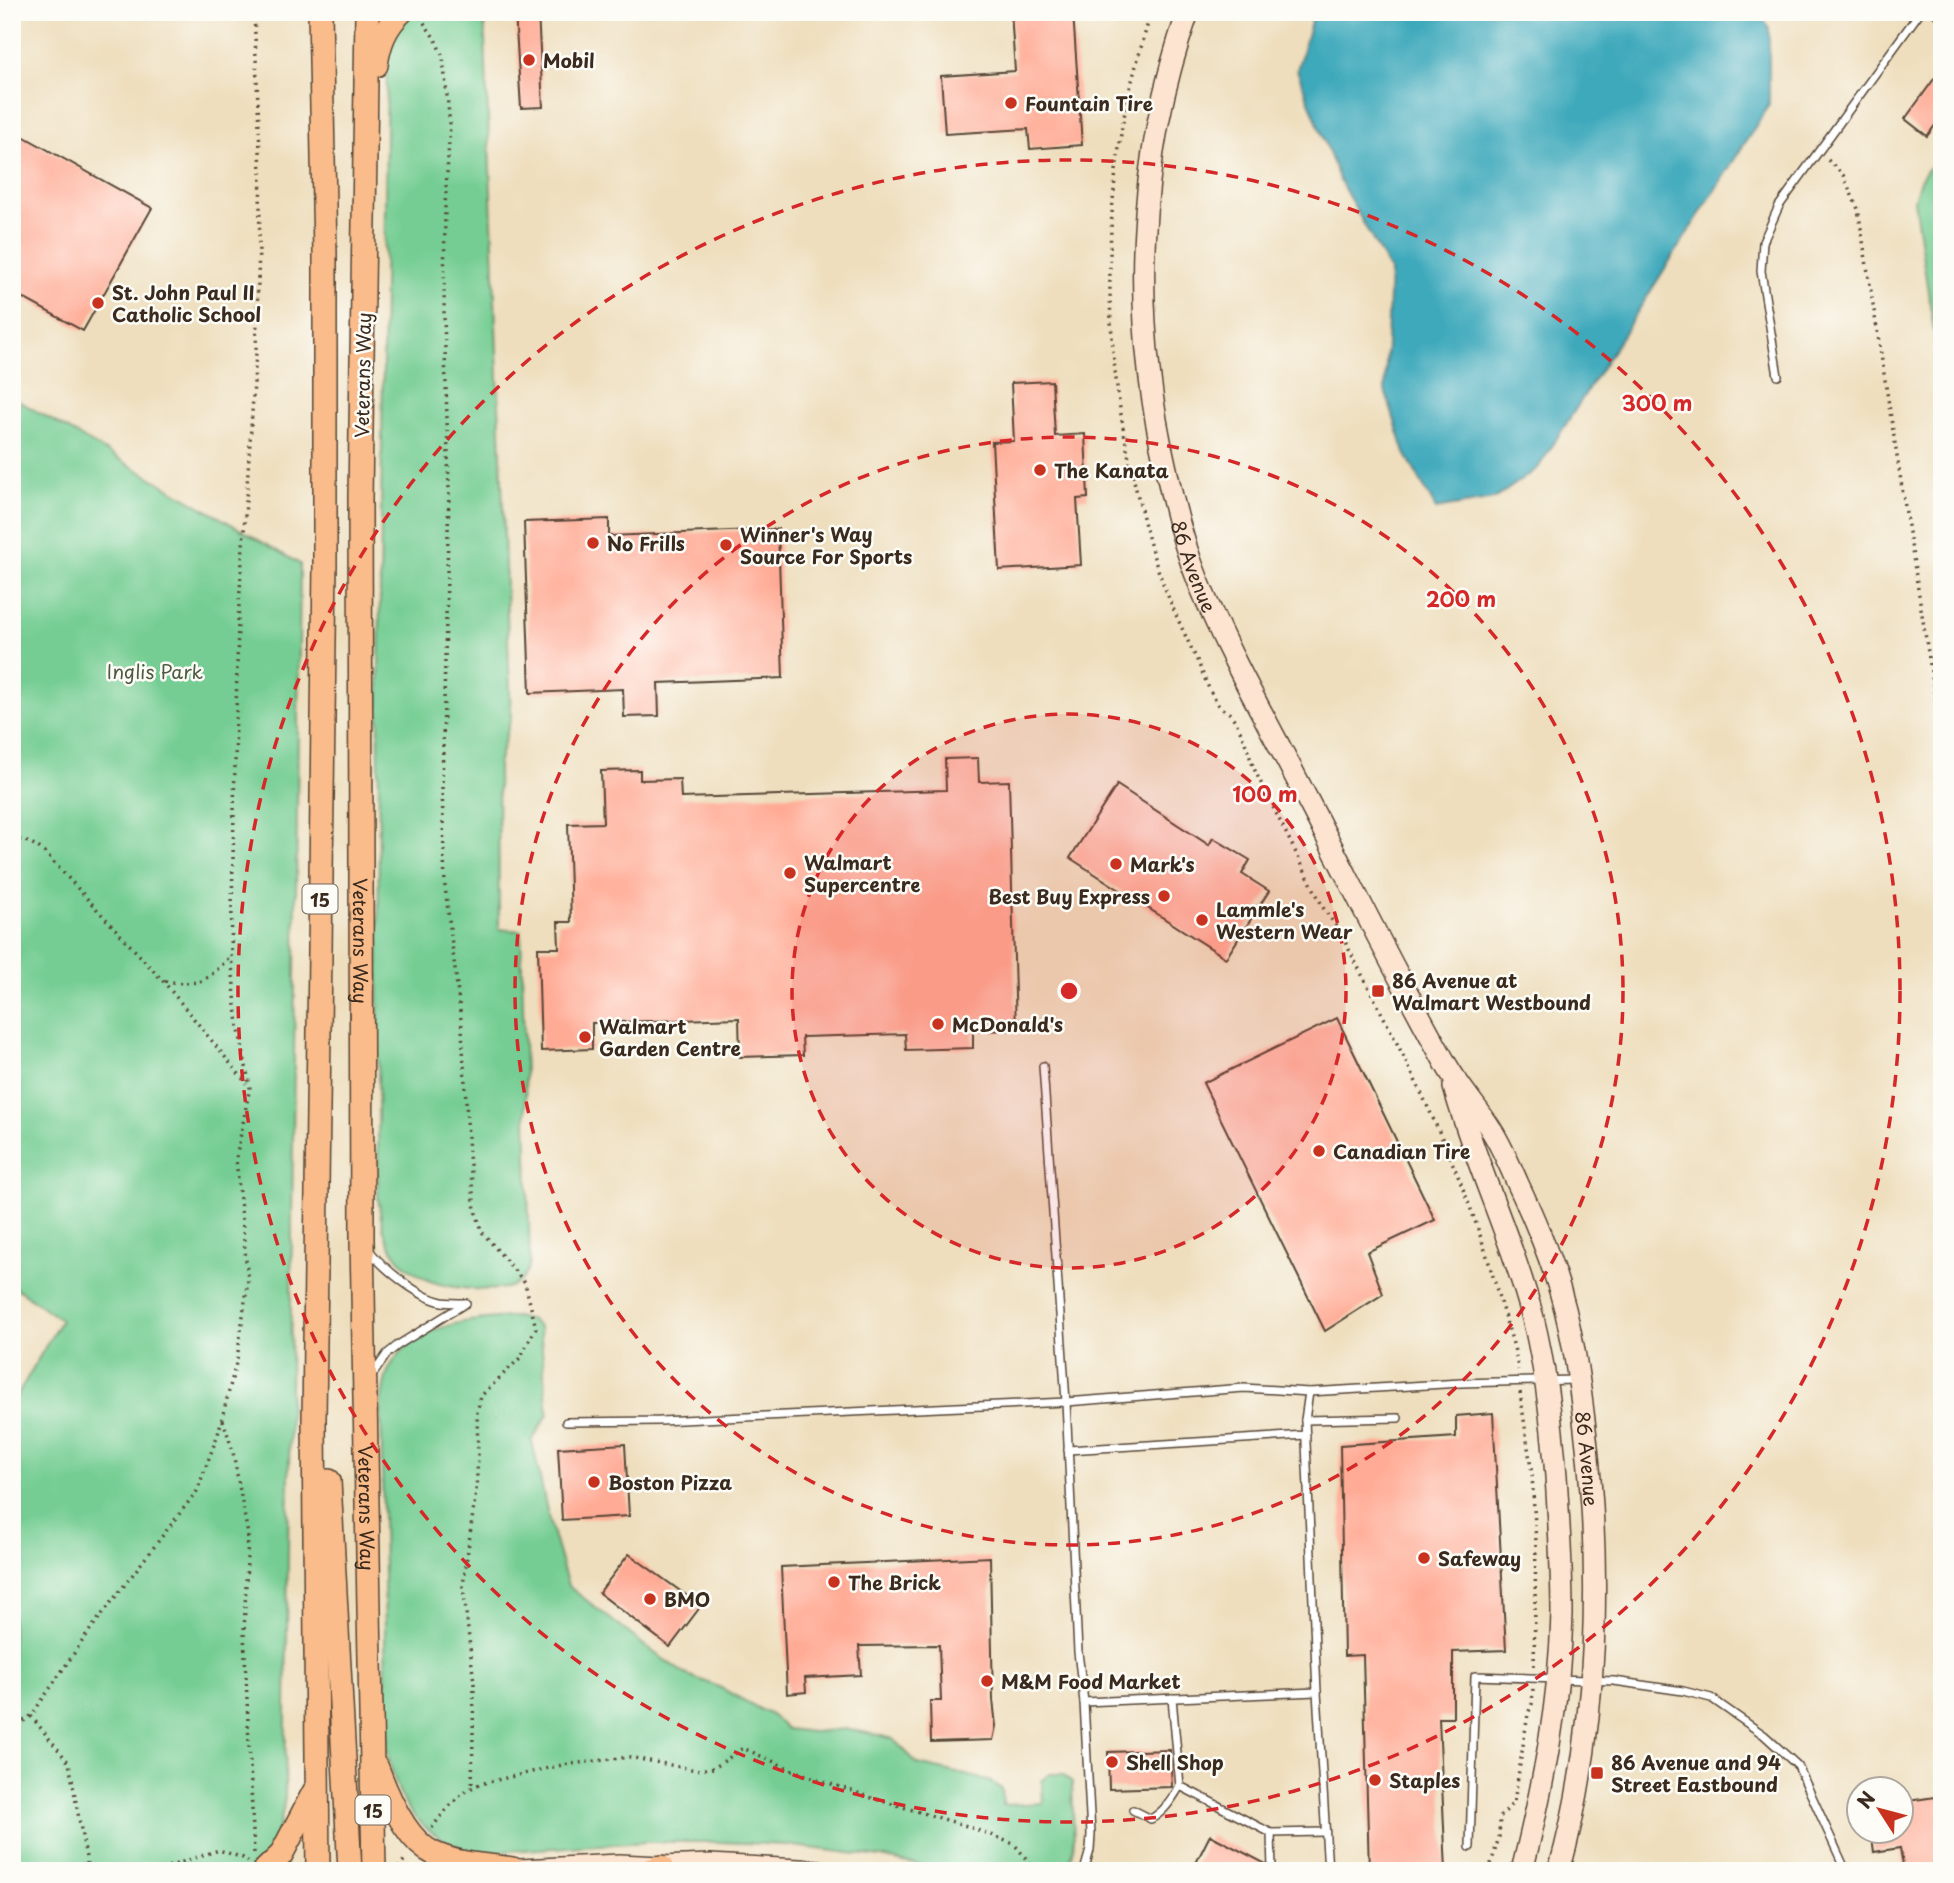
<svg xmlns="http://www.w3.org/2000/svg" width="1954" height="1883" viewBox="0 0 1954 1883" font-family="'Playpen Sans',sans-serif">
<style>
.green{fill:#74cd93;stroke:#587c58;stroke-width:2}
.water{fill:#3ca9bb;stroke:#3c6a6c;stroke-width:2}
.building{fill:#ffab95}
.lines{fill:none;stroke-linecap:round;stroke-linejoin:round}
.lane-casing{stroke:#564536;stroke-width:10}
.secondary-casing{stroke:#564536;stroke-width:24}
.primary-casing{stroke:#564536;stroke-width:26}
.path{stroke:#564536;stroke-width:3.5;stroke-dasharray:2 5;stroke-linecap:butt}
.lane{stroke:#fff;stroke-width:7}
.secondary{stroke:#fde4d0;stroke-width:21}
.primary{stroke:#f9bc8a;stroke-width:23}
.ring{fill:none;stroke:#d62828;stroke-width:3.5;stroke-dasharray:12 9}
.poi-dot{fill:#c8321e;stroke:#fdfcf7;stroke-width:2.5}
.labels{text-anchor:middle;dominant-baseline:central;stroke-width:5;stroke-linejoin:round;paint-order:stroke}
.shield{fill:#fdfcf7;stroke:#75695f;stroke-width:2}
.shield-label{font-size:18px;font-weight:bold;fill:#3b2a1e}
.poi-label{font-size:19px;font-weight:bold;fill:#3b2a1e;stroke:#fdfcf7;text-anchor:start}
.street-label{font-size:19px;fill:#3b2a1e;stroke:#fdfcf7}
.park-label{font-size:19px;fill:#4c5b41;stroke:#fdfcf7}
.centre{fill:#d62828;stroke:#fdfcf7;stroke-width:3.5}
.ring-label{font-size:21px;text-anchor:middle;font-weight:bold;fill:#d62828;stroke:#fdfcf7;stroke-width:5;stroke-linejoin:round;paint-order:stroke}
</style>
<rect width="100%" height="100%" fill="#fdfcf7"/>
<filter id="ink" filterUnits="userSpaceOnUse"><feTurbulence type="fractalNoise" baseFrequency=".0143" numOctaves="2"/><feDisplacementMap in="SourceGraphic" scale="14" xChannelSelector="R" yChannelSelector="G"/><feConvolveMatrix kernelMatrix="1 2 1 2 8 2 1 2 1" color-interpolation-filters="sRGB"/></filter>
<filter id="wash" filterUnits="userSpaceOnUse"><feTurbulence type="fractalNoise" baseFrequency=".00686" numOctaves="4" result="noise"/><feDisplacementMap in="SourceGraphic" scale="28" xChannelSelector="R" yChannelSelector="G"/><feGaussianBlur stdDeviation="1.57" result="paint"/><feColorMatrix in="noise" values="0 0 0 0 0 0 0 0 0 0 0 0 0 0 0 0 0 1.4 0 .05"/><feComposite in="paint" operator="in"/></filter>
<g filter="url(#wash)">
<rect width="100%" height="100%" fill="#eedebd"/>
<g class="green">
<path d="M412 12H484L511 718 498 764 499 929 521 931 530 1262C528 1269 526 1276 520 1281 506 1296 449 1288 430 1281 417 1275 404 1267 396 1255 383 1239 381 1218 378 1198L379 674 387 58 396 29Z"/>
<path d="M1942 151V235L1939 255 1942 270V384L1914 200 1920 180Z"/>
<path d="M12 397 300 564 285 1797C280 1830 277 1848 250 1871H12V1404L61 1320 12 1285Z"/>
<path d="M519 1317 531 1320 540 1328 548 1414 532 1441 549 1520 568 1586 649 1649 685 1674 719 1687 771 1715 787 1729 813 1732 845 1729 879 1735 893 1739 918 1764 987 1780 1002 1789 1003 1805 1043 1803 1042 1781 1049 1774H1063L1072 1782 1074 1845 1067 1871H945L881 1857 786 1845 719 1842H645L476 1853C418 1834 397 1807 387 1748L381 1404C383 1392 384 1378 390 1367 415 1323 475 1318 519 1317Z"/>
</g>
<path class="water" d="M1314 12H1758L1769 27V105L1538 468 1494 499 1436 509 1405 453 1385 390 1390 271 1340 181 1297 70Z"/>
<g id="blocks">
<g class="building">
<path d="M515 12H538L543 107 521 108Z"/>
<path d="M1011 12H1073L1082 145 1030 149 1028 129 945 134 941 76 1015 71Z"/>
<path d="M1942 68V116L1927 136 1905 119Z"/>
<path d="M12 130 152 208 83 331 12 292Z"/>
<path d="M1052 381 1055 436 1085 434 1088 498 1077 499 1081 565 999 570 992 442 1014 441 1011 383Z"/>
<path d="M609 519V536L778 529 783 678 658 683 659 716 624 717 623 689 530 693 524 522Z"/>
<path d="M978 758 979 782 1009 781 1016 1030 973 1031V1048L906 1050 905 1034 802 1037 803 1055 740 1057 739 1018 592 1023V1049L541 1051 538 948H559L558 922H571L568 824 603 823 601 771 640 770V780L680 779 681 798 946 790 945 759Z"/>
<path d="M1117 785 1209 845 1213 838 1250 860 1242 874 1269 891 1226 958 1070 858Z"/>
<path d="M1337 1018 1435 1220 1367 1252 1383 1294 1325 1331 1203 1083Z"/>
<path d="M1493 1413 1506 1650 1453 1652V1718H1439L1446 1871H1369L1363 1655 1344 1656 1340 1445 1456 1437V1416Z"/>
<path d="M625 1444 629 1516 562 1520 558 1448Z"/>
<path d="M629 1554 701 1606 670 1647 599 1593Z"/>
<path d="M990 1557 993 1700 996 1726 993 1740 931 1742 930 1701H941L939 1645 859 1646 861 1675 805 1678 806 1692 787 1694 781 1567Z"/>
<path d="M1170 1750 1172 1787 1109 1789 1108 1752Z"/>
<path d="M1942 1796V1871H1904L1900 1848 1874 1852 1871 1830H1901V1802Z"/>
<path d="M1210 1835 1266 1864V1871H1192Z"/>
</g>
</g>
</g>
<g filter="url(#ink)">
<use href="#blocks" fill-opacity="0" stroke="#564536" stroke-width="2"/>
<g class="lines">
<defs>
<g id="lane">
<path d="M1934 12 1942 17"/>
<path d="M1778 376 1761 271 1763 242 1779 206 1920 12"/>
<path d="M1043 1066 1066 1402 1078 1652 1084 1702 1091 1834 1090 1850 1084 1871"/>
<path d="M369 1250C384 1269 418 1297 442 1302 450 1303 458 1303 465 1303"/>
<path d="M371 1377 387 1354 398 1345 466 1303"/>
<path d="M1305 1420 1309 1392"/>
<path d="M566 1422 660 1421 1066 1402 1244 1388 1309 1392 1461 1383 1575 1380"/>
<path d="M1068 1450 1306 1435"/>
<path d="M1317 1692 1305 1420 1398 1418"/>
<path d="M1172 1698 1180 1786 1271 1833 1325 1832"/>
<path d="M1084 1702 1317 1692 1328 1871"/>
<path d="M1133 1810 1151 1819C1165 1811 1172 1799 1180 1786"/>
<path d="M1271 1833 1272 1871"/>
<path d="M1470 1847 1475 1676 1614 1681 1683 1691 1711 1698 1764 1735 1798 1766 1846 1871"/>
</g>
<g id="secondary">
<path id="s1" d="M1188 12C1136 160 1131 318 1166 469 1174 508 1184 546 1199 583 1229 656 1269 725 1305 795 1352 885 1397 977 1447 1066 1460 1089 1478 1108 1492 1131 1502 1147 1510 1166 1518 1184 1532 1214 1545 1244 1555 1275 1571 1322 1578 1371 1584 1420 1602 1566 1599 1729 1559 1871"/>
<path d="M1454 1087C1476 1166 1512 1239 1533 1318 1546 1370 1552 1423 1556 1476 1559 1522 1562 1568 1562 1614 1560 1701 1543 1787 1522 1871"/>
<path d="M501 1871 619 1865 661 1867 710 1865 818 1871"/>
</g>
<g id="primary">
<path id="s2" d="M367 12 360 499 362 1240 374 1871"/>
<path d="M376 65C379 44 385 27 401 12"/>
<path d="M329 1481 350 1871"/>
<path d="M377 1768C387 1795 406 1840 433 1853 458 1865 487 1865 513 1869"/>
<path d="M264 1871 281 1855 314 1792"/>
<path d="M318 1871 314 1421 325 563V253L320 12"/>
<path d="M649 1871 661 1867"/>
</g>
</defs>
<use href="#lane" class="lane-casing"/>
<use href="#secondary" class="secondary-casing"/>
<use href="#primary" class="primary-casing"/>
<g class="path">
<path d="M1151 12C1139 55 1126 97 1120 141 1102 261 1108 376 1137 493 1144 521 1150 549 1160 575 1170 603 1183 631 1196 658 1203 673 1209 692 1219 706 1222 710 1228 711 1231 715 1244 732 1248 755 1256 773L1324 909 1340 932C1401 1051 1465 1168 1499 1298 1505 1321 1516 1346 1518 1370"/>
<path d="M420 17 435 39 443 57 450 125 445 206 444 316 449 490 442 787 445 886 462 1028 469 1155 475 1210 483 1233 525 1283 536 1328 520 1358 481 1396 477 1413 478 1457 476 1491 463 1586 474 1683 472 1786"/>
<path d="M1828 160 1843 175 1858 209 1942 741"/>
<path d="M12 840C27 839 37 845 47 855L163 981 247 1084"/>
<path d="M165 981C202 986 205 982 231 956"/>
<path d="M1520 1392 1532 1475 1536 1542 1534 1666"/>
<path d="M223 1420 233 1452 248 1535 244 1633 254 1853"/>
<path d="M31 1716 69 1763 87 1863 94 1871"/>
<path d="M12 1729 31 1716 90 1630 197 1491 218 1434 237 1359 248 1280 236 1159 250 1087 238 1025 231 956 238 620 256 353 261 173 254 12"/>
<path d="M432 1828C445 1810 463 1788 484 1783L562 1765 629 1757 696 1770 714 1768 743 1748 797 1772 872 1798 967 1826 1014 1844 1037 1871"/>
<path d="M392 1870 397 1869 407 1857"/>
<path d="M155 1871 219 1850 243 1858 248 1862"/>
<path d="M1489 1871 1499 1837 1500 1817 1514 1802 1528 1714 1532 1704 1533 1688"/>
</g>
<use href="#lane" class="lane"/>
<use href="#secondary" class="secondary"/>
<use href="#primary" class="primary"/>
</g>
</g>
<circle cx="1069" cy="991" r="277" fill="#d62828" fill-opacity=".12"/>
<g class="ring">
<circle cx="1069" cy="991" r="277"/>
<circle cx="1069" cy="991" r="554"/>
<circle cx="1069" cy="991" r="831"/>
</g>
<g class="poi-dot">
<circle cx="529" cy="60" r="7"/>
<circle cx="1011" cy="103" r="7"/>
<circle cx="98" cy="303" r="7"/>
<circle cx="1040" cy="470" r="7"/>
<circle cx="593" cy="543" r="7"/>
<circle cx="726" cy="545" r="7"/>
<circle cx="1116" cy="864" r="7"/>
<circle cx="790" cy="873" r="7"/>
<circle cx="1164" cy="896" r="7"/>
<circle cx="1202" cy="920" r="7"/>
<rect x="1371" y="984" width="14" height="14" rx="3.5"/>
<circle cx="938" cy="1024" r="7"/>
<circle cx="585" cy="1037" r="7"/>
<circle cx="1319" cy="1151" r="7"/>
<circle cx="594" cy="1482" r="7"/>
<circle cx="1424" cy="1558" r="7"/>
<circle cx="834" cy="1582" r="7"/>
<circle cx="650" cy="1599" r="7"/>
<circle cx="987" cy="1681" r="7"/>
<circle cx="1112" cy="1762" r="7"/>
<rect x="1590" y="1766" width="14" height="14" rx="3.5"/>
<circle cx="1375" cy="1780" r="7"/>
</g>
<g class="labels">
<g class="shield">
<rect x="302.5" y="884.5" width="35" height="29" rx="5"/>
<rect x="355.5" y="1795.5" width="35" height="29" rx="5"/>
</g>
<g class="shield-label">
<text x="320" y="899">15</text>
<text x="373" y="1810">15</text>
</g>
<g class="poi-label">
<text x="543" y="60">Mobil</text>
<text x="1025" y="103">Fountain Tire</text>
<text x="112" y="292">St. John Paul II<tspan x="112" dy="22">Catholic School</tspan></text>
<text x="1054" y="470">The Kanata</text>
<text x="740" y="534">Winner's Way<tspan x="740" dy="22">Source For Sports</tspan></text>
<text x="607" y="543">No Frills</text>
<text x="804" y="862">Walmart<tspan x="804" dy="22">Supercentre</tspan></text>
<text x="1130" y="864">Mark's</text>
<text x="1150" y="896" text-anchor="end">Best Buy Express</text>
<text x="1216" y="909">Lammle's<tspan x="1216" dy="22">Western Wear</tspan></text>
<text x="1392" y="980">86 Avenue at<tspan x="1392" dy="22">Walmart Westbound</tspan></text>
<text x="952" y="1024">McDonald's</text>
<text x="599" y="1026">Walmart<tspan x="599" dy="22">Garden Centre</tspan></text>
<text x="1333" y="1151">Canadian Tire</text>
<text x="608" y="1482">Boston Pizza</text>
<text x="1438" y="1558">Safeway</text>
<text x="848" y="1582">The Brick</text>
<text x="664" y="1599">BMO</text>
<text x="1001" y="1681">M&amp;M Food Market</text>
<text x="1126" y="1762">Shell Shop</text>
<text x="1611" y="1762">86 Avenue and 94<tspan x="1611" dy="22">Street Eastbound</tspan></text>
<text x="1389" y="1780">Staples</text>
</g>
<g class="street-label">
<text transform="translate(362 375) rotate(-89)">Veterans Way</text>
<text stroke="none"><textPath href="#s1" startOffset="565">86 Avenue</textPath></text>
<text stroke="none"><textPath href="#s2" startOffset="929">Veterans Way</textPath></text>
<text stroke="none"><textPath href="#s1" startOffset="1549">86 Avenue</textPath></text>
<text stroke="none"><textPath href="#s2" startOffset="1496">Veterans Way</textPath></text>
</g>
<g class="park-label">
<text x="155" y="671">Inglis Park</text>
</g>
</g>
<circle cx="1069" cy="991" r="10" class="centre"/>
<g class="ring-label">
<text x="1657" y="411">300 m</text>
<text x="1461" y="607">200 m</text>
<text x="1265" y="802">100 m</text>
</g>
<rect width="1954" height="1883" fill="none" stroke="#fdfcf7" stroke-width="42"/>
<g transform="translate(1880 1810) rotate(306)"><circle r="33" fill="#fdfcf7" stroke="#afa8a0" stroke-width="2"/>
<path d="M0-5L12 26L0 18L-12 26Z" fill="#c8321e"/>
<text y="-10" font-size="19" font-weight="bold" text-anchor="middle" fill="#3b2a1e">N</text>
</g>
</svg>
